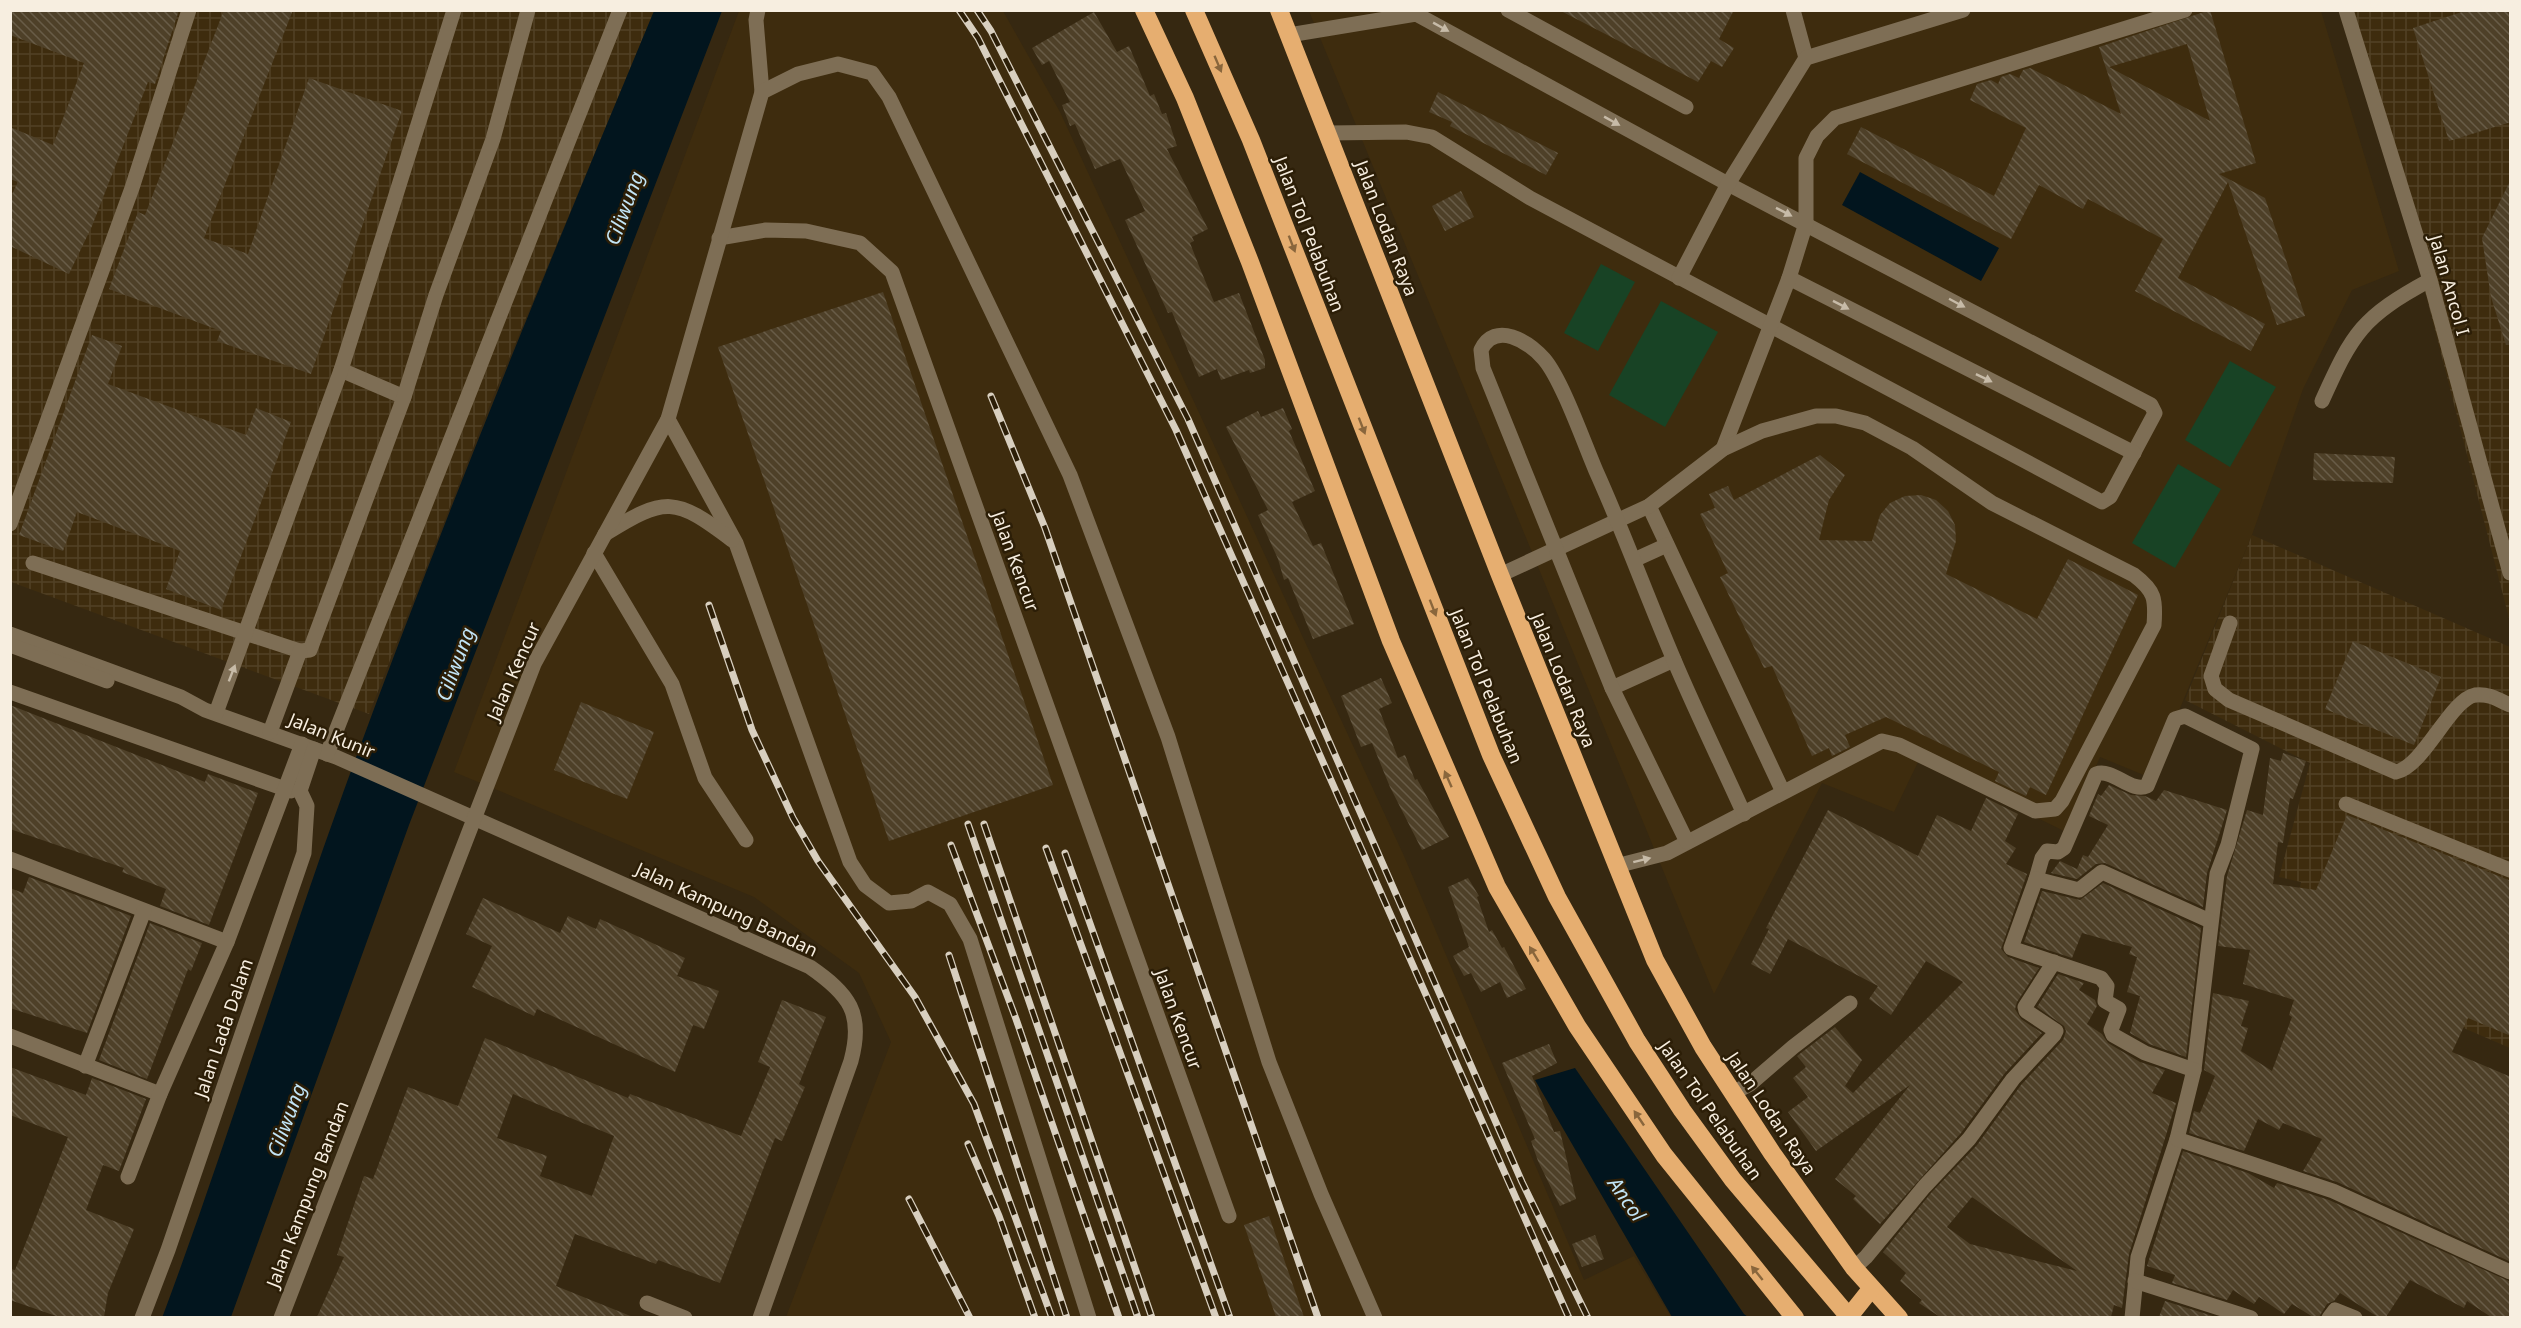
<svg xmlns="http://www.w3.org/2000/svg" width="2521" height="1328" viewBox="0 0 2521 1328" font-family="'Noto Sans',sans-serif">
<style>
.built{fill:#3e2c0e}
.industrial{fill:url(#industrial-grid)}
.garden{fill:#184325}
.water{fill:#02151e}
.building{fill:url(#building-back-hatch);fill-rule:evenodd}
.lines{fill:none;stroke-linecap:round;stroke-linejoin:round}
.minor{stroke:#7e6e55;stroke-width:15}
.highway{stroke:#e6ae70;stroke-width:18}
.rail-casing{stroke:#d8cfbf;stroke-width:7}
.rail{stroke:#2c1e07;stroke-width:4.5;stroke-dasharray:14;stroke-linecap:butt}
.oneway{fill:#c7bba8}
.oneway2{fill:#89663c}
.labels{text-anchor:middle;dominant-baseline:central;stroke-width:5;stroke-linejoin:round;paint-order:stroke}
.street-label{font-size:18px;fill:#f7eee0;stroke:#2c1e07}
.water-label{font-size:20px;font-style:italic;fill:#c2e5f7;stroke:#2c1e07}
</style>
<defs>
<pattern id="industrial-grid" width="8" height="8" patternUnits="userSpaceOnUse" patternTransform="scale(1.5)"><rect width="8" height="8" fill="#3e2c0e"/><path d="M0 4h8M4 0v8" fill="none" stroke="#514125"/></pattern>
<pattern id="building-back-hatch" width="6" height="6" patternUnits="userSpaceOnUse" patternTransform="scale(1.5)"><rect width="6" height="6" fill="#4e4028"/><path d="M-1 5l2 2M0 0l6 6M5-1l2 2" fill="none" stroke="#685c47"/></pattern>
</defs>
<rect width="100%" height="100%" fill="#362811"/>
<g class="built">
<path d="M739 11H1003L1060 112 1404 856 1584 1280 1634 1256 1671 1317H786L891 1042 859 973 754 897 454 772Z"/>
<path d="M1309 11H2321L2399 271 2352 290 2303 389 2252 535 2151 778 2100 757 2068 833 1919 760 1894 812 1822 783 1714 994Z"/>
</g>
<g class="industrial">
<path d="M10 11H654L493 397 369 714 11 582Z"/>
<path d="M2353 11H2510V622Z"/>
<path d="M2252 535 2510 647V1048L2287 952 2301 882 2279 877 2310 763 2185 700Z"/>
</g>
<g class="garden">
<path d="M1601 264 1635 282 1598 351 1564 333Z"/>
<path d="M1661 301 1718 332 1665 427 1609 395Z"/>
<path d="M2230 361 2276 387 2230 467 2185 440Z"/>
<path d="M2178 464 2221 489 2175 568 2132 543Z"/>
</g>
<g class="water">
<path d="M654 11H722L409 825 231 1317 162 1318C227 1144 280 967 343 793 439 529 546 270 654 11Z"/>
<path d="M1860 172 1999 248 1981 281 1842 205Z"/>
<path d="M1575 1068 1744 1314 1748 1317H1672L1535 1080Z"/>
</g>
<g class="building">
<path d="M10 10H179L155 84 148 82 92 226 69 274 10 246V198L18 182 10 179V127L53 145 84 63 10 35Z"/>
<path d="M224 10H293L204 238 248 254 309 78 402 111 311 374 217 341 221 331 109 289 138 212 145 215Z"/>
<path d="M1559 10H1734L1719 39 1734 48 1722 67 1711 61 1698 82Z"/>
<path d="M2210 10 2256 163 2219 174 2265 198 2305 316 2277 325 2228 182 2178 278 2265 324 2251 351 2135 291 2163 239 2088 199 2083 209 2039 185 2011 239 1847 154 1861 127 1994 196 2026 128 1970 100 1977 84 1991 80 1998 84 2001 77 2010 74 2019 78 2023 70 2030 68 2121 114 2099 47ZM2187 44 2210 121 2109 67Z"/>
<path d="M2468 10H2511V122L2449 141 2413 28Z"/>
<path d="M1094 12 1117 52 1129 46 1150 96 1154 94 1162 114 1166 113 1177 146 1167 149 1208 229 1192 237 1194 241 1190 243 1199 266 1214 302 1239 293 1265 360V368L1250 373 1249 370 1221 380 1217 369 1199 377 1172 312 1168 313 1125 220 1145 211 1120 159 1095 169 1075 124 1070 126 1062 105 1070 102 1049 61 1042 65 1032 48Z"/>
<path d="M1438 92 1558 153 1546 175 1450 126 1452 122 1429 112Z"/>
<path d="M2511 179V345H2506L2491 297 2482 238Z"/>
<path d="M1461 191 1474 217 1445 231 1432 206Z"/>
<path d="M883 292 1053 785 889 841 718 347Z"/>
<path d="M92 335 122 346 108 384 246 435 256 408 291 422 221 610 166 589 180 551 77 512 63 551 19 535Z"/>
<path d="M1283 408 1292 429 1289 431 1315 491 1292 502 1313 546 1321 543 1354 624 1313 639 1288 578 1284 580 1278 559 1258 515 1268 510 1226 427 1258 411 1261 417Z"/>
<path d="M2314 453 2395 457 2393 483 2313 480Z"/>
<path d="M1820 455 1845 475 1829 500 1819 540 1872 541 1880 515 1890 503 1905 496 1921 495 1936 500 1948 511 1955 525 1956 541 1946 574 2037 619 2068 559 2138 595 2046 795 2030 787 2026 796 1995 781 1999 772 1886 717 1845 735 1850 747 1832 756 1829 748 1812 756 1772 666 1764 668 1720 577 1728 573 1700 514 1715 508 1709 494 1728 486 1734 500Z"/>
<path d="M2353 641 2441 677 2414 745 2325 709Z"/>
<path d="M1381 678 1392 703 1379 709 1398 758 1405 755 1415 780 1417 779 1449 837 1422 850 1390 787 1372 743 1361 747 1341 696Z"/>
<path d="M581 702 654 732 627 799 554 770Z"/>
<path d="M10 705 205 782 208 774 258 793 209 925 160 906 166 889 122 872 124 868 10 829Z"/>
<path d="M2283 753 2306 761 2293 799 2290 798 2283 843 2278 842 2273 884 2316 890 2347 815 2511 881V1036L2468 1018 2452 1052 2511 1077V1262L2337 1182 2303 1171 2322 1139 2283 1123 2279 1130 2258 1119 2244 1151 2189 1133 2194 1111 2200 1113 2215 1076 2204 1070 2213 993 2249 1001 2241 1026 2248 1028 2241 1051 2272 1071 2292 1017 2289 1015 2294 1000 2243 984 2250 950 2218 946 2227 876 2247 810 2263 815 2270 758 2281 761Z"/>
<path d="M2109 785 2131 795 2145 796 2156 801 2164 790 2227 810 2207 873 2203 907 2105 863 2096 864 2077 879 2051 873 2060 861 2077 869 2083 855 2088 857 2108 825 2089 816 2098 794 2101 796Z"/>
<path d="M1986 798 2018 814 2005 841 2016 848 2006 864 2027 874 2001 949 2008 957 2039 968 2017 1002 2015 1009 2021 1019 2042 1033 2005 1073 1961 1133 1880 1224 1853 1199 1856 1196 1835 1179 1910 1085 1816 1151 1788 1112 1808 1097 1793 1078 1806 1067 1797 1056 1835 1027 1862 1060 1845 1086 1853 1093 1963 982 1926 961 1891 1015 1869 999 1878 986 1788 939 1770 974 1751 964 1769 929 1766 928 1828 810 1918 856 1937 815 1971 831Z"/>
<path d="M29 877 131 916 87 1033 10 1008V888L23 893Z"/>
<path d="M1468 878 1479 896 1477 897 1489 932 1492 930 1502 948 1504 947 1526 989 1507 998 1500 982 1481 992 1471 973 1464 976 1453 956 1469 947 1448 887Z"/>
<path d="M2103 883 2201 928 2186 1057 2149 1044 2130 1033 2140 996 2127 992 2137 957 2129 954 2132 947 2082 933 2072 958 2024 942 2042 891 2080 900Z"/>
<path d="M483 898 560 933 568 916 596 929 600 919 685 958 677 976 719 991 704 1029 693 1025 675 1072 537 1009 534 1016 472 987 492 946 466 934Z"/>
<path d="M150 923 202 943 191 971 188 969 147 1079 99 1060Z"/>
<path d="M2058 974 2084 983 2079 990 2095 1000 2097 1006 2087 1024 2102 1034 2108 1043 2140 1062 2165 1070 2152 1093 2176 1103 2129 1254 2122 1308 2114 1305 2111 1317H1940L1919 1303 1922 1300 1900 1281 1906 1273 1883 1252 1931 1193 1977 1145 2021 1085 2063 1040 2066 1031 2064 1026 2037 1007ZM1972 1197 2077 1271 1970 1244 1947 1227Z"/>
<path d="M782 1000 826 1017 799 1084 805 1087 782 1141 775 1138 720 1283 658 1260 656 1264 575 1234 556 1286 633 1317H317L344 1257 337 1255 364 1176 373 1179 408 1087 458 1106 485 1038 628 1098 630 1094 741 1136 770 1067 758 1062ZM513 1094 614 1136 592 1196 540 1176 547 1156 497 1138Z"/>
<path d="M1549 1044 1557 1063 1532 1076 1554 1132 1560 1131 1576 1199 1560 1206 1538 1161 1531 1141 1535 1139 1502 1063Z"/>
<path d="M10 1067 86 1095 92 1078 146 1099 119 1171 103 1165 86 1210 134 1229 108 1293 104 1317H59L10 1300V1269L15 1270 68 1137 10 1115Z"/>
<path d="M2183 1151 2248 1173 2274 1188 2277 1183 2329 1200 2511 1282V1317H2491L2467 1301 2464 1308 2410 1280 2386 1317H2378L2340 1293 2334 1301 2327 1304 2319 1317H2313L2292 1304 2284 1314 2259 1297 2254 1304 2233 1290 2227 1300 2172 1283 2175 1275 2147 1266Z"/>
<path d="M1269 1216 1304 1317H1276L1244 1225Z"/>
<path d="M1595 1235 1604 1259 1582 1267 1572 1244Z"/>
<path d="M2165 1301 2216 1317H2159Z"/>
</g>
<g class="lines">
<g class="minor">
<path d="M758 10 756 20 762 92"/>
<path d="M1508 10 1686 107"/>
<path d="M1793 10 1806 58"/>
<path d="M2346 10 2430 280 2510 573"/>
<path d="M1289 35 1416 14 1728 184 2151 405 2155 413 2110 497 2102 502 1530 198 1432 137 1406 132 1328 133"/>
<path d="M719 238 766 230 806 231 860 243 892 272 1229 1216"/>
<path d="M1679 278 1728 184 1806 58 1963 10"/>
<path d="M1789 278 2134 453"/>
<path d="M341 370 404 397"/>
<path d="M2322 401C2353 332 2362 317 2430 280"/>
<path d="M668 419 736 543 850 862 865 885 889 903 911 901 928 892 950 904 970 939 1089 1318"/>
<path d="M1723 449 1789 278 1806 223V158L1817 136 1835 118 2185 10"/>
<path d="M1649 506 1783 792"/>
<path d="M10 524 132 188 189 10"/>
<path d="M605 534C666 496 675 497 732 540"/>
<path d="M594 553 672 684 705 778 746 840"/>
<path d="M1634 560 1667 545"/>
<path d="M33 563 300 651 310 650 404 397 436 295 493 139 528 10"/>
<path d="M1500 575 1649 506 1723 449 1762 431 1816 416H1836L1865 423 1912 448 1992 503 2134 575C2155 591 2156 599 2154 625L2062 801 2055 809 2035 811 1899 745 1882 741 1667 853 1616 866"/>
<path d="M2230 623 2211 676 2215 689 2229 700 2396 772C2424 766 2450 700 2475 695 2488 693 2499 700 2510 705"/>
<path d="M10 634 181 697 205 710 336 757 810 967C849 994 864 1013 851 1061L760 1318"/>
<path d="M10 645 107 681"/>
<path d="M1612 688 1674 660"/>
<path d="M10 692 291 791"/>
<path d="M216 713 341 370 454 10"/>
<path d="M270 732 300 651"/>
<path d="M327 754 620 10"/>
<path d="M2346 804 2510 870"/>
<path d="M1687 842 1612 688 1483 368 1481 350C1495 320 1529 342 1544 359 1562 380 1584 443 1596 471 1624 533 1647 597 1674 660 1696 712 1721 763 1744 814"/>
<path d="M10 859 227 942"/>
<path d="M2036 879 2042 858 2047 851 2058 852 2064 848 2096 774C2113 768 2131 793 2147 786L2175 719 2185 716 2252 749 2228 845 2217 874 2194 1070 2177 1139 2138 1257 2132 1318"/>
<path d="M10 1036 160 1094"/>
<path d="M85 1066 144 911"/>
<path d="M2194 1070 2145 1053 2113 1035 2111 1030 2119 1009 2105 1001 2107 986 2101 978 2011 948 2036 879 2079 890 2102 872 2210 921"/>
<path d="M1733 1093 1750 1084 1793 1047 1850 1003"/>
<path d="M2177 1139 2333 1191 2510 1272"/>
<path d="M128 1177 160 1094 227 942 302 744"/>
<path d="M1854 1268 1866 1257 1924 1187 1969 1139 2013 1079 2054 1035 2056 1031 2026 1011 2025 1007 2054 962"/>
<path d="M2135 1281 2251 1318"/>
<path d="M647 1303 685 1318"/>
<path d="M142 1318 168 1250 304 853 307 806 300 791 314 749"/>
<path d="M281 1318 534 664 668 419 762 92 798 74 838 64 872 73 889 97 1070 475 1168 737 1269 1062 1321 1194 1375 1318"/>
<path d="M2329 1318 2335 1310 2355 1318"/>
</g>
<g class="highway">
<path d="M1144 10 1185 98 1250 262 1391 641 1497 887 1577 1026 1664 1155 1795 1318"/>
<path d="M1194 10 1251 140 1491 755 1557 897 1637 1041 1682 1110 1733 1180 1850 1318"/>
<path d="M1279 10 1500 575 1655 960 1703 1047 1772 1153 1854 1268 1899 1318"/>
<path d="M1848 1318 1871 1289"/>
</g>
<defs>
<g id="rail">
<path d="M959 10 978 38 1176 430 1569 1318"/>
<path d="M977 10 991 31 1188 419 1522 1182 1588 1318"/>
<path d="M991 396 1045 528 1318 1318"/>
<path d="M709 605 752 730 793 818 818 861 915 997 974 1104 1052 1318"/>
<path d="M968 824 1138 1318"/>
<path d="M984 824 1152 1318"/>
<path d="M951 845 1016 1019 1119 1318"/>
<path d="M1046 848 1216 1318"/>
<path d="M1065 853 1230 1318"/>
<path d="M949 955 1067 1318"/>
<path d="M968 1144 999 1216 1035 1318"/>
<path d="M909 1199 970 1318"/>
</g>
</defs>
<use href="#rail" class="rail-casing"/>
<use href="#rail" class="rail"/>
</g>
<defs><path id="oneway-solid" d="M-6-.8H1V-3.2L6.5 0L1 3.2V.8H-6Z" transform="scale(1.5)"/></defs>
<g class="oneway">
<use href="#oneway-solid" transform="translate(1441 27) rotate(29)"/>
<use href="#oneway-solid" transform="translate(1612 121) rotate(29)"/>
<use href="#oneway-solid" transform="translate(1784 212) rotate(27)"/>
<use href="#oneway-solid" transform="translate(1957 303) rotate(28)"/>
<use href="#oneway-solid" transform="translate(1841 305) rotate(27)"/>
<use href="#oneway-solid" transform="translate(1984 378) rotate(26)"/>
<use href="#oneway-solid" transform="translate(232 673) rotate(-69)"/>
<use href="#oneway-solid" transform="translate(1642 860) rotate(-14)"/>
</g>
<g class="oneway2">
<use href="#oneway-solid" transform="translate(1218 64) rotate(67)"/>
<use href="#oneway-solid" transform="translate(1292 244) rotate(69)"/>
<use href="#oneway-solid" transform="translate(1362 426) rotate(69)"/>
<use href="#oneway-solid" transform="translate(1433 608) rotate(69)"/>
<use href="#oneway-solid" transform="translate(1448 779) rotate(-114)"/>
<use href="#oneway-solid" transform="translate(1534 954) rotate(-121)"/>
<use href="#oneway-solid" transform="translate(1639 1118) rotate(-124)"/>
<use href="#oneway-solid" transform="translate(1757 1273) rotate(-129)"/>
</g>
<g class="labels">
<g class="street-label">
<text transform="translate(1387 228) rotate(69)">Jalan Lodan Raya</text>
<text transform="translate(1310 234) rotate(69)">Jalan Tol Pelabuhan</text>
<text transform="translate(2450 285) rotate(74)">Jalan Ancol I</text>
<text transform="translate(1016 561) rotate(70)">Jalan Kencur</text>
<text transform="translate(513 671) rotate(-66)">Jalan Kencur</text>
<text transform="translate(1564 680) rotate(68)">Jalan Lodan Raya</text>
<text transform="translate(1487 686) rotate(68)">Jalan Tol Pelabuhan</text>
<text transform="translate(332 735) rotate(22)">Jalan Kunir</text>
<text transform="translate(727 909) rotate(25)">Jalan Kampung Bandan</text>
<text transform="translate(1179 1019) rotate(70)">Jalan Kencur</text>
<text transform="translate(223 1028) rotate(-71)">Jalan Lada Dalam</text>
<text transform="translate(1711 1110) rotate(55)">Jalan Tol Pelabuhan</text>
<text transform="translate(1772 1113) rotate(56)">Jalan Lodan Raya</text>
<text transform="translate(307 1194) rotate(-69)">Jalan Kampung Bandan</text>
</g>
<g class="water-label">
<text transform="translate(624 208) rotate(-70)">Ciliwung</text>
<text transform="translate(455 664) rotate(-70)">Ciliwung</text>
<text transform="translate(286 1120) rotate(-70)">Ciliwung</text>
<text transform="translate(1627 1199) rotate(55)">Ancol</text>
</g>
</g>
<rect width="2521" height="1328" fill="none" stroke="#f7eee0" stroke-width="24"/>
</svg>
